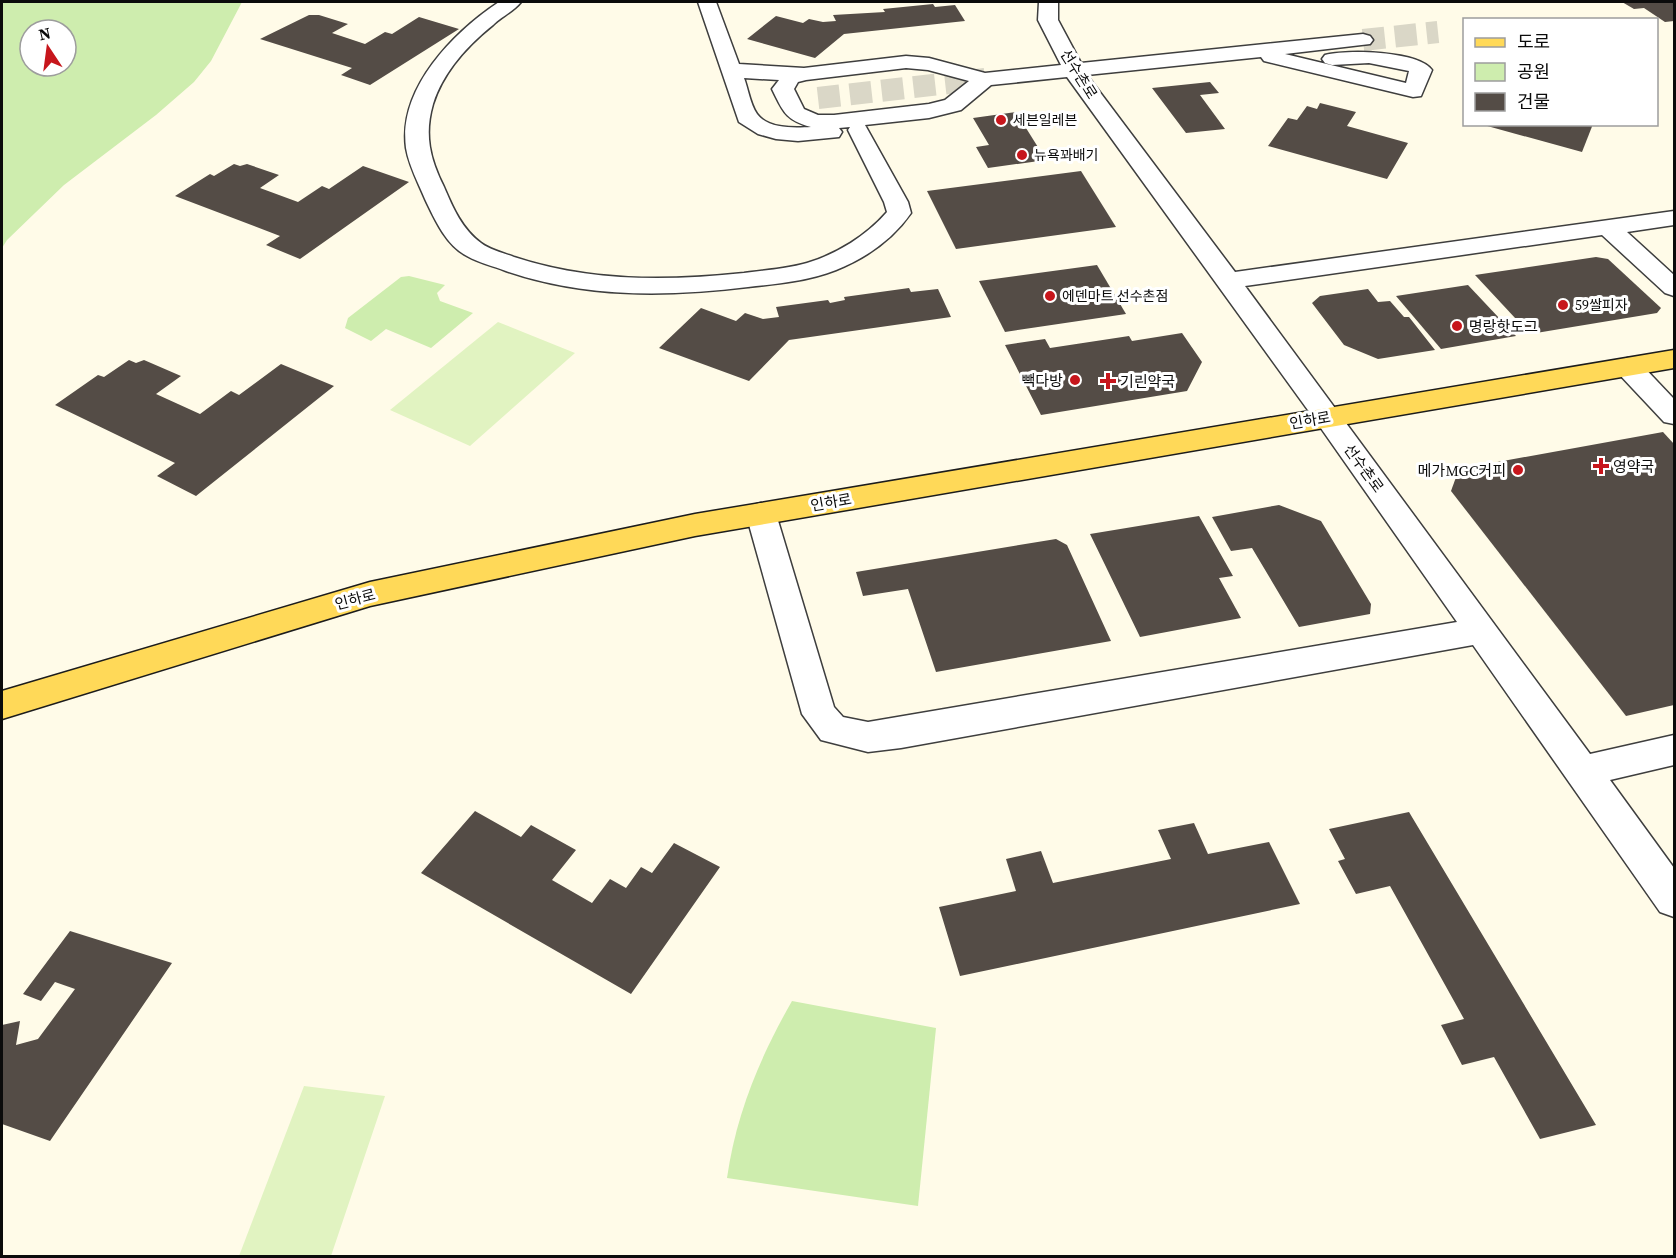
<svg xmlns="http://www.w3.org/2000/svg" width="1676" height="1258" viewBox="0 0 1676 1258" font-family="'Source Serif 4','Noto Sans KR',serif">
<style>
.green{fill:#ceedae;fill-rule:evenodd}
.pitch{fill:#e1f3c1}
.building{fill:#544c46}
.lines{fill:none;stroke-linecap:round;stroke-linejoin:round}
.minor-tunnel{stroke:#dad7c7;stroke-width:22;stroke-dasharray:22 10;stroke-linecap:butt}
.minor-casing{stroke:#3e3e3e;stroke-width:3}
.major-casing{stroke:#1c1c1c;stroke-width:3}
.minor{fill:#fff;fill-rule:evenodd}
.major{fill:#ffd958;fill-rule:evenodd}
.poi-dot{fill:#c7161c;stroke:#fff;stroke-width:2}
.labels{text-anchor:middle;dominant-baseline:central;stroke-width:6;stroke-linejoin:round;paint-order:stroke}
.far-poi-label{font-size:14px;fill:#0b0b0b;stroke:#fff;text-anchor:start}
.street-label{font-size:15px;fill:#0b0b0b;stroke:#fff}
.poi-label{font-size:15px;fill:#0b0b0b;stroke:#fff;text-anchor:start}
</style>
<rect width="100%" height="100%" fill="#fffbe8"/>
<g class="green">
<path d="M2 2H242L211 61 194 82 156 115 64 185 7 240 2 248ZM30 30H66V66H30Z"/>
<path d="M409 276 445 285 437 293 440 301 473 313 431 348 386 329 371 341 345 328 348 318 401 277Z"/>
<path d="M792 1001 936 1028 918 1206 727 1178C736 1114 760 1057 792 1001Z"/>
</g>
<g class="pitch">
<path d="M498 322 575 353 470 446 390 410Z"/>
<path d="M304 1086 385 1096 331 1256H239Z"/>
</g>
<g class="building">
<path d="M1622 2H1674V21L1665 22 1644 8 1634 9Z"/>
<path d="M933 4 935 7 955 5 965 21 844 34 815 58 747 39 776 16 803 23 809 19 823 22 836 21 833 15 885 12 883 9Z"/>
<path d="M309 15H319L348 24 332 33 365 44 385 32 392 34 419 17 459 29 370 85 341 75 352 68 260 39Z"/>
<path d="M1210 82 1219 93 1200 95 1225 129 1186 133 1152 88Z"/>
<path d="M1320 103 1356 112 1347 126 1408 143 1387 179 1268 146 1288 118 1297 120 1307 106 1317 109Z"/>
<path d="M1016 112 1046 160 988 168 976 147 989 145 973 118Z"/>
<path d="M1480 124H1593L1582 152Z"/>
<path d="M234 164 240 166 247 164 279 175 260 188 298 202 322 186 329 189 363 166 409 182 300 259 266 245 280 236 175 196 210 174 214 176Z"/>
<path d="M1081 171 1116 227 956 249 927 191Z"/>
<path d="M1596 257 1608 259 1661 308 1657 313 1530 334 1475 275Z"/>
<path d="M1097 265 1126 314 1005 332 979 281Z"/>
<path d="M1468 285 1516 336 1441 349 1396 296Z"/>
<path d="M909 288 911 292 938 289 951 317 789 340 749 381 659 348 701 308 736 321 745 313 763 319 779 317 776 307 828 300 830 303 845 300 844 297Z"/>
<path d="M1368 289 1378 302 1390 301 1404 317H1409L1435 350 1378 359 1344 345 1312 303 1320 296Z"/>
<path d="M1182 333 1202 362 1187 391 1041 415 1005 345 1045 339 1050 348 1129 336 1132 341Z"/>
<path d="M129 360 136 363 144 360 181 376 156 394 200 414 231 391 239 395 281 364 334 386 196 496 157 476 175 463 55 405 98 375 104 377Z"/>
<path d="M1663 432 1674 444V705L1626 716 1451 491 1459 469Z"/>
<path d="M1279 505 1321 521 1371 604 1370 614 1299 627 1252 548 1231 551 1212 517Z"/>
<path d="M1199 516 1233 576 1219 578 1241 618 1140 637 1090 534Z"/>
<path d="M1056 539 1067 545 1111 641 936 672 908 589 863 596 856 572Z"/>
<path d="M475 811 521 837 531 825 576 850 552 880 592 903 610 879 626 888 641 867 652 873 674 843 720 867 631 994 421 873Z"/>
<path d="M1409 812 1596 1125 1540 1139 1494 1057 1462 1065 1441 1025 1464 1019 1390 886 1356 894 1338 861 1345 859 1329 829Z"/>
<path d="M1194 823 1208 854 1269 842 1300 904 960 976 939 907 1016 891 1006 859 1041 851 1053 883 1171 859 1158 830Z"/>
<path d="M70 931 172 963 50 1141 2 1124V1025L20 1021 16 1045 38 1039 75 989 55 982 41 1001 23 994Z"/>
</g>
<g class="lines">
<g class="minor-tunnel">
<path d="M1363 40 1438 32"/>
<path d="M818 98 985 79"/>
</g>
<defs>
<g id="minor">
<path d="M499 2H521C514 11 501 17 493 25 468 45 443 72 433 104 424 135 430 159 444 187 453 208 462 229 481 243 490 250 504 253 514 257 589 282 667 281 744 273 765 270 787 269 807 263 837 254 866 236 887 212L884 202 848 130 850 127 839 128 842 132 839 137 798 141 776 139 758 134 739 122 698 2H716L739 64 804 68 906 56 929 58 985 73 1061 65 1038 20 1039 2H1058V20L1081 63 1363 34 1370 36 1373 40 1370 44 1285 54 1406 83 1409 71 1369 63 1332 65 1325 63 1322 59 1325 55C1347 49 1419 51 1432 70L1421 96 1413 97 1264 61 1261 57 1087 75 1235 272 1674 211V225L1627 232 1674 275V296L1665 293 1602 235 1245 286 1590 754 1674 735V765L1610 780 1674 868V917L1660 912 1473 645 901 748 868 752 821 740 802 714 746 514 750 506 761 503 772 506 776 514 834 707 843 717 868 722 1457 622 1318 424 1067 77 991 85 961 110 929 118 865 125 908 202 911 213C893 239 866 258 836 270 808 281 777 284 748 287 666 297 584 298 506 271 493 266 479 263 467 256 446 245 435 220 425 199 418 182 409 166 406 148 398 88 454 32 499 2ZM906 68 928 70 969 81 945 100 929 104 834 115H818L804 109 794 89 798 82 806 80ZM744 78 779 80 772 89C783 111 785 120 811 127 794 128 768 129 757 114 750 104 748 88 744 78Z"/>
<path d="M1628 358 1638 361 1674 399V424L1664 422 1618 373 1614 367 1618 361Z"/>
</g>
<path id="major" d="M1674 350V368L695 536 370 606 2 719V691L370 582 695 514Z"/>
</defs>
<use href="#minor" class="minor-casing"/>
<use href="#major" class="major-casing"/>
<use href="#minor" class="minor"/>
<use href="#major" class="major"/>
</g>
<g class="poi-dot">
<circle cx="1001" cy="120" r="6"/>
<circle cx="1022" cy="155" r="6"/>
<circle cx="1050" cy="296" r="6"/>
<circle cx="1563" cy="305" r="6"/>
<circle cx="1457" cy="326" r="6"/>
<circle cx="1075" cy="380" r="6"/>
<path d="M1105 372h6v6h6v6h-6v6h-6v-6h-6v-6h6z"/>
<path d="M1598 457h6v6h6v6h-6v6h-6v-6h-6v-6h6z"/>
<circle cx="1518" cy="470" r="6"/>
</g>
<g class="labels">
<g class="far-poi-label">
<text x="1013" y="120">세븐일레븐</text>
<text x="1034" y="155">뉴욕꽈배기</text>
<text x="1062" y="296">에덴마트 선수촌점</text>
<text x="1575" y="305">59쌀피자</text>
</g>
<g class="street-label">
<text transform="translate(1079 74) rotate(58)">선수촌로</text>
<text transform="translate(1310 420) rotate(-10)">인하로</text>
<text transform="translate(1364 468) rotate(54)">선수촌로</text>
<text transform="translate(831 502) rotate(-10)">인하로</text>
<text transform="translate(355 599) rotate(-15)">인하로</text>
</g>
<g class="poi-label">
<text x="1469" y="326">명랑핫도그</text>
<text x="1063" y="380" text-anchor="end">빽다방</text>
<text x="1120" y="381">기린약국</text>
<text x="1613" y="466">영약국</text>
<text x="1506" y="470" text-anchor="end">메가MGC커피</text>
</g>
</g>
<rect width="1676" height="1258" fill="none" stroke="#0b0b0b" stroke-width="6"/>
<rect x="1463" y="18" width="195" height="108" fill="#ffffff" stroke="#9d9d9d" stroke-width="1.5"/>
<rect x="1475" y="38" width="30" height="9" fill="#ffd958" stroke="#9d9d9d" stroke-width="1.5"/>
<text x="1517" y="48" font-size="18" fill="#0b0b0b">도로</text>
<rect x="1475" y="63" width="30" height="18" fill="#ceedae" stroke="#9d9d9d" stroke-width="1.5"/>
<text x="1517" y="78" font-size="18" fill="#0b0b0b">공원</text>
<rect x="1475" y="93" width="30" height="18" fill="#544c46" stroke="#9d9d9d" stroke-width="1.5"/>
<text x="1517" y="108" font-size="18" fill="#0b0b0b">건물</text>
<g transform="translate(48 48) rotate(347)"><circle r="28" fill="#ffffff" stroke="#9d9d9d" stroke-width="1.5"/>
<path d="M0-4.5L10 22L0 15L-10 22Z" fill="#c7161c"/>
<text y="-9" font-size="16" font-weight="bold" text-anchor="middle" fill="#0b0b0b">N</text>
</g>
</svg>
